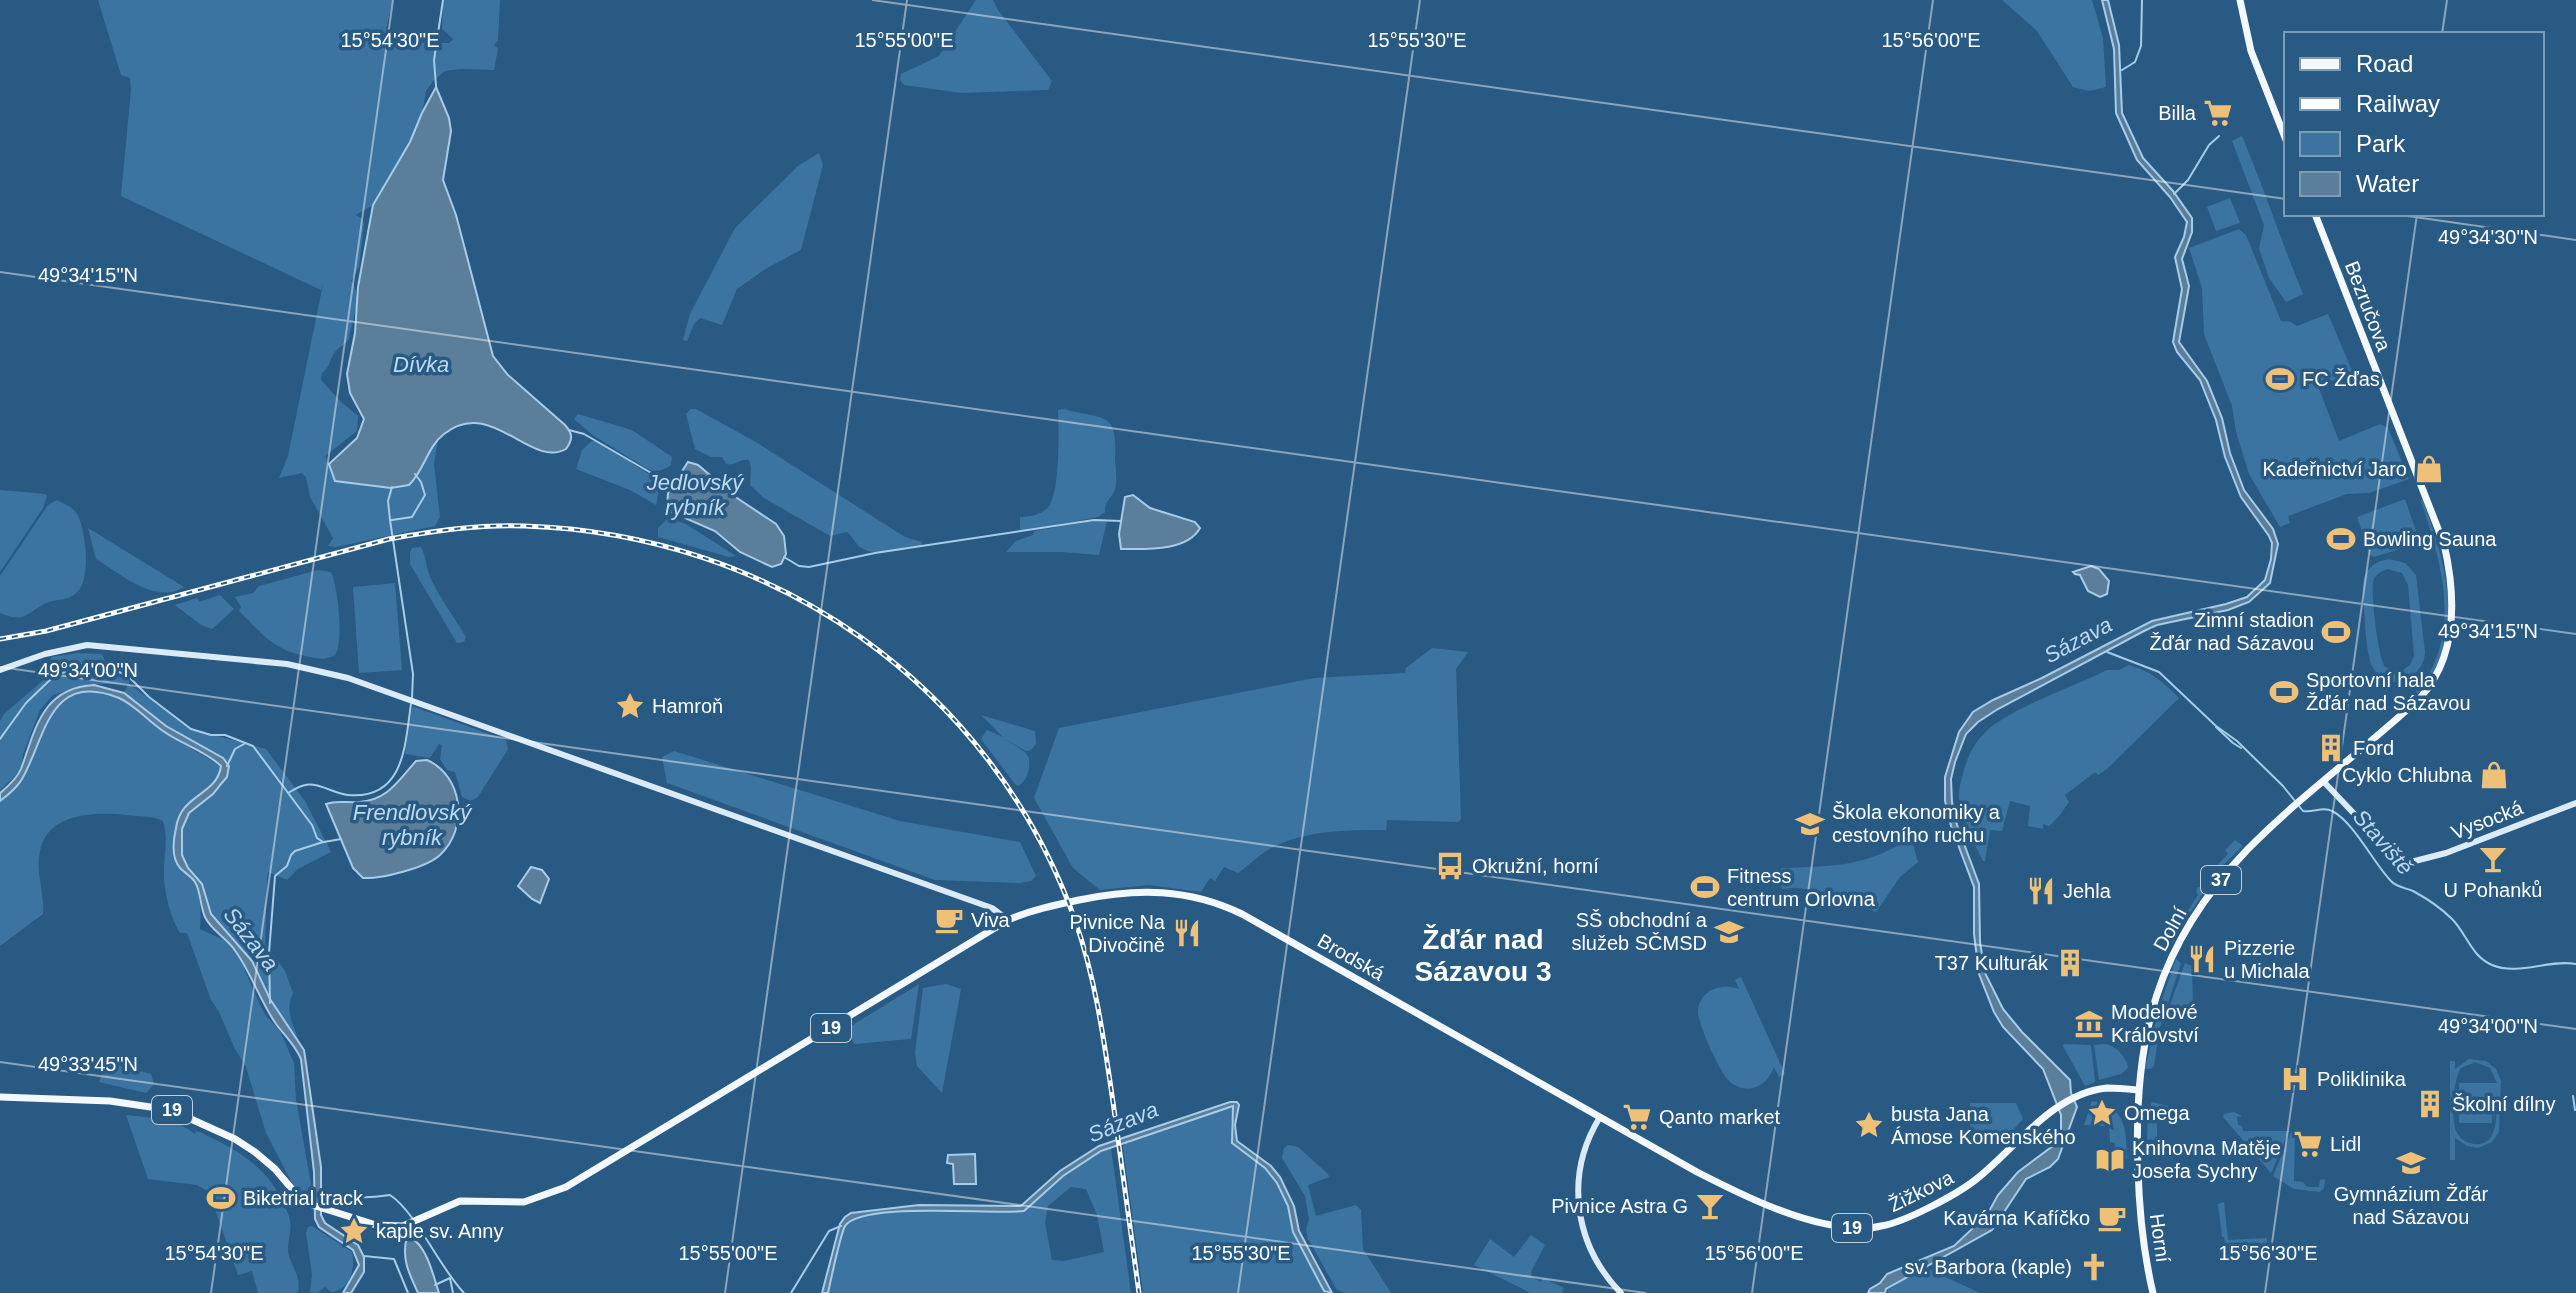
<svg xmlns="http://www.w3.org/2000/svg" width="2576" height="1293" viewBox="0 0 2576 1293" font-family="Arial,sans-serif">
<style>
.green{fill:#3c74a1;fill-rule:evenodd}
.water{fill:#5b7e9b;stroke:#a6cce8;stroke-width:2}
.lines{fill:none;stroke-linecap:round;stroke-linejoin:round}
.stream{stroke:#a6cce8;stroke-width:2}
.secondary{stroke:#dbeaf7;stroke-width:6}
.primary{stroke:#f3f8fe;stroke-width:7}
.rail-casing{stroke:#fff;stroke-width:5}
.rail{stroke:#285a84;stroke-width:2;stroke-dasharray:6;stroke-linecap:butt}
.ticks{fill:none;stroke:#fff;stroke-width:2;stroke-opacity:0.45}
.labels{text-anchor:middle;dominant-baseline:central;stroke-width:7;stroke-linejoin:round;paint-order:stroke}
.shield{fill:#285a84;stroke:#beceda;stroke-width:2}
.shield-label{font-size:18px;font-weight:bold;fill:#fff}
.poi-label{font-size:20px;fill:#fff;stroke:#285a84;text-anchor:start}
.street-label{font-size:20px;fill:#fff;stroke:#285a84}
.water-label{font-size:22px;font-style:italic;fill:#bdd9ef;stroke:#285a84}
.district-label{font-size:28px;font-weight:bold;fill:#fff;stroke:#285a84}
.ticks-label{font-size:20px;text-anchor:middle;fill:#fff;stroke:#285a84;stroke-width:7;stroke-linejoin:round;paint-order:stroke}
</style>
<rect width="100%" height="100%" fill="#285a84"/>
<g class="green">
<path d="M98 0H393L386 29C402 45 427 43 449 43L453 39 442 29 443 0H500L498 40 494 45 498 48 494 70 461 69 445 71 433 81 426 91 422 113 410 142 373 205 356 215 362 219 364 224 359 267 351 281C364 298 351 320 349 339 345 345 340 346 335 352 329 360 331 366 322 373L321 380 341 402 358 416 357 431 325 456 335 481 391 488 409 485 438 439 434 464 440 517 435 526 336 547 328 546 333 538 310 497 306 477 302 473 279 478 288 456 323 284 321 290 121 196 131 90 130 78 121 75Z"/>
<path d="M976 0H993L998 10 1052 81 1048 90 962 93 904 85 900 80 901 74 939 56Z"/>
<path d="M2002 0H2092L2103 38 2106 87 2089 91 2073 87 2037 31Z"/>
<path d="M2242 136C2264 188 2281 241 2303 294L2286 302 2269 278 2259 248 2264 225 2232 141Z"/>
<path d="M819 153 823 165 801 250 767 268 737 289 722 325 700 318 694 324 687 341 683 340 690 314 735 228 798 166Z"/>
<path d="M2230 198 2240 223 2216 231 2207 207Z"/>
<path d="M2239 229 2246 235 2281 321 2291 322 2297 326 2328 314 2353 373 2318 386 2339 441 2380 424 2388 428 2409 479 2369 493 2347 494 2288 516 2290 523 2280 527 2249 474 2236 432 2232 406 2204 334 2202 288 2189 248Z"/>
<path d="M691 409H696L754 441 905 537 922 542 921 546C905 549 874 558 860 547 855 543 852 536 847 532L830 536 764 498 750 485 751 467 749 460C740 458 736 466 726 464L722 457H711L695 449 686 414Z"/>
<path d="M1064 409C1101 420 1118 409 1115 457 1115 467 1118 480 1115 489 1112 499 1104 500 1105 512L1098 517 1024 531 1020 529V517C1030 517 1042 515 1049 506 1060 491 1059 429 1058 410Z"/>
<path d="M578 414 632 430 672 457 671 465C662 471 655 473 646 468L594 436 574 419Z"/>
<path d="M592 441 598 442 652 476C660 484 659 494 656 505L630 490 576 469 582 450Z"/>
<path d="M0 490 45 494 47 496 43 508 0 572Z"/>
<path d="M2405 499 2420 543 2374 557 2370 555 2357 517Z"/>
<path d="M2422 499C2450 572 2471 653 2401 709 2413 695 2426 682 2434 664 2457 612 2438 552 2421 501Z"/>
<path d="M57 500C64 504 73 507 77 514 86 528 91 578 78 591 69 602 55 598 44 604 24 615 25 623 0 613V576L48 505Z"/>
<path d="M668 518 686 524 736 556 729 557 658 537V528Z"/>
<path d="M1105 519 1107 521 1099 555 1062 552H1006L1016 541 1033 535 1034 531Z"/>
<path d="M88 528 184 587C155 605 121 574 96 559Z"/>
<path d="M421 547C426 556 426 567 430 577 440 598 454 617 466 637L464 642 457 643 410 564V553L412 548Z"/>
<path d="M2389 559 2405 563 2416 575 2425 652C2424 679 2389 695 2373 668 2365 654 2364 606 2363 588 2363 571 2372 562 2389 559ZM2387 569 2402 573 2408 585 2414 656 2410 665 2400 672 2385 667C2378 658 2371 595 2373 582 2375 575 2380 572 2387 569Z"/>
<path d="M318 570 331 572C338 587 344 642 335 655 326 660 321 659 311 657 272 650 266 637 239 611L241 607 235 597 253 593 259 586Z"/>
<path d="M395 583 402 670 359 673 353 587Z"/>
<path d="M220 595 234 609 212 629 201 625 175 605 197 598 199 602Z"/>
<path d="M1432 648 1468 652 1456 669 1461 819 1458 822 1387 820 1386 830C1348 830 1302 830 1268 850 1258 856 1248 866 1238 873L1224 867 1215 881 1210 878 1201 892 1149 885 1100 890 1073 868 1034 798 1059 728 1314 678 1405 673 1406 668Z"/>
<path d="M79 653 102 654 111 675 129 680V684L191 729 266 749 305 801 331 852 298 869 287 880 268 872 267 879 265 944 285 971 293 993C285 1010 292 1023 299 1040L270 999 252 961 211 914 202 884 188 868 182 855V829L189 813 213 794 227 777 229 768 223 758 166 726 124 693 128 684H89L53 695 40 710 23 754 21 771 0 790V721L4 714 54 671 51 657Z"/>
<path d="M2129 665C2151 671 2163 682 2179 698L2107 769 2098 775 2095 772 2065 795 2069 802 2060 815 2049 826 2043 824V829L2028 826 2030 806 2010 801 2002 831 1990 830 1985 861H1983C1973 841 1962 820 1959 798 1958 790 1961 782 1963 774 1967 756 1976 739 1991 727 2019 705 2073 687 2107 670H2119Z"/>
<path d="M91 691 121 699 163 732 221 766C217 794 184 795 177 824 173 838 172 860 183 871 188 876 193 878 196 885 201 899 201 914 200 929L226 941 237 952 260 1005 266 1016 280 1031 294 1063 296 1100 312 1190 311 1196H305L293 1185 266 1133 246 1067 235 1049 219 1012 211 1000 187 933H180C171 919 165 895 164 878 163 859 169 839 163 821 151 815 139 817 127 815 98 812 51 812 41 847 34 870 45 892 43 914L0 946V801C8 795 17 788 22 779 41 745 44 694 91 691Z"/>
<path d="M414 707 506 740 508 749 478 797 471 801 462 797 455 772 447 770 440 759 442 745 439 744 430 758 405 754 412 708Z"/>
<path d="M981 715 1035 731 1036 744 1031 750 1026 751 1005 739 1025 752 1029 758C1030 768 1028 781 1018 786L1015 784 981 739 987 730 1003 737Z"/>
<path d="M674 751 900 821 1020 842 1036 876 1031 881 1020 883 935 880 667 783 662 757Z"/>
<path d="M2235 840 2243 846 2220 868 2186 919 2168 951 2164 949 2167 934H2169L2179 922 2178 917H2184L2198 895 2196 892 2198 887H2204L2219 868 2218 864 2228 854 2225 850Z"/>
<path d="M1902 843 1913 845 1918 862 1900 877 1876 912C1846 901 1815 884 1782 889L1777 871 1782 868C1828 866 1860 868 1902 843Z"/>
<path d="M2176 959 2181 963 2160 1028 2154 1065 2151 1069H2145L2159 1008Z"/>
<path d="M2185 963 2192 966 2193 1009 2171 1011 2170 1005Z"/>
<path d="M1741 977 1785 1074 1779 1077 1774 1067C1770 1077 1764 1085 1753 1088 1745 1090 1736 1087 1730 1082 1720 1073 1699 1026 1698 1013 1698 991 1720 982 1739 989L1735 980Z"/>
<path d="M919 984 911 1039 854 1044 848 1028Z"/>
<path d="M946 984 961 989 942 1093 917 1066 915 1053 923 988Z"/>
<path d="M2064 1044 2091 1045 2095 1082 2085 1086 2063 1046Z"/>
<path d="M2106 1044C2116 1046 2127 1058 2128 1068L2121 1074 2099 1080 2094 1045Z"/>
<path d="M2469 1059 2486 1061 2496 1069 2501 1081 2499 1132 2492 1142 2478 1148 2467 1146 2455 1138V1160H2450V1061H2455V1069ZM2475 1062 2490 1068 2497 1083H2459V1123H2492L2493 1090 2494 1123 2497 1091C2496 1109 2501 1152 2470 1143 2464 1142 2459 1137 2456 1131 2451 1118 2453 1079 2461 1068Z"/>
<path d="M106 1062 151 1074 154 1084 146 1093 99 1082Z"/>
<path d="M2092 1101C2127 1108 2126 1129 2127 1159H2115V1143L2110 1142 2109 1126 2084 1125Z"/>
<path d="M2152 1102 2188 1111 2189 1122 2157 1123V1139L2147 1140 2148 1111Z"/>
<path d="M2016 1103 2023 1119 2003 1141 1970 1128V1103Z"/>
<path d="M1231 1106 1235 1107 1231 1123 1234 1146 1265 1168 1277 1183 1288 1206 1293 1232 1325 1293H1143L1123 1147 1125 1143Z"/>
<path d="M2234 1112 2242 1116 2237 1117 2238 1125 2242 1126 2243 1131H2289L2271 1173 2223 1117 2224 1114Z"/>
<path d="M126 1115C150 1118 175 1118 195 1134L196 1131 200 1132C233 1148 264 1164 281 1198 284 1206 289 1213 290 1221 292 1232 287 1241 288 1252 291 1267 303 1278 297 1293H258L252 1271 238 1275 209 1192 197 1185 148 1179Z"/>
<path d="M2292 1130H2295L2294 1181 2303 1182 2307 1187H2319L2320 1180 2325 1179 2324 1188 2320 1192 2294 1189 2273 1176Z"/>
<path d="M1288 1145 1298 1147 1328 1174 1329 1177 1308 1185 1316 1216 1356 1205 1361 1210 1363 1249 1391 1293H1346L1337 1290 1308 1239 1306 1230 1309 1219 1305 1196 1282 1158 1284 1148Z"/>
<path d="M1111 1148 1131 1293H828C831 1279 840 1236 845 1226 861 1201 993 1215 1024 1211L1063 1176 1096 1154ZM1071 1187 1086 1189 1097 1215 1104 1252 1064 1261 1052 1260 1045 1222 1048 1206Z"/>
<path d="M2224 1202 2228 1240 2267 1238V1261H2262L2255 1249 2236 1252 2234 1249 2226 1248 2224 1237H2222L2218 1204Z"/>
<path d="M312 1226 352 1252C356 1269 350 1290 331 1292L325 1287 317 1293 310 1292 312 1275 306 1233 308 1227Z"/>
<path d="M1531 1235 1545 1245 1532 1270 1531 1277 1541 1282 1543 1278 1564 1288 1562 1292 1564 1293H1531L1474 1265 1490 1239 1514 1257Z"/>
<path d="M1926 1268 1980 1293H1888V1290L1911 1274Z"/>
</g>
<g class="water">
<path d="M2102 0H2108L2119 45 2122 113 2143 158 2173 191 2192 218V232L2182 259 2189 286 2179 342 2207 381 2222 418 2230 453 2244 490 2273 529 2278 544 2270 583 2249 602 2228 610 2157 625 2144 631 1998 709 1978 722 1966 734 1955 762 1951 779 1952 802 1957 825 1979 884 1980 942 1985 973 2003 1009 2022 1032 2070 1080 2071 1093 2077 1107 2058 1159 2050 1167 2026 1179 1992 1230 1886 1289 1885 1293H1868L1870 1289 1880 1283 1887 1274 1954 1246 1987 1215 1998 1195 2018 1172 2054 1145 2061 1130V1115L2043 1069 2003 1027 1994 1012 1979 974 1974 934V887L1951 826 1945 801V777L1959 732 1973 712 1993 700 2042 678 2152 621 2226 604 2247 597 2265 580 2271 559 2272 543 2269 536 2241 497 2225 457 2216 420 2200 380 2177 352 2173 342 2182 289 2175 257 2184 237 2187 222 2170 197 2137 160 2116 113 2114 49Z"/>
<path d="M436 87 449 118 451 131 443 180 456 215 493 356 508 375 565 425C573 434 573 439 566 449 530 469 491 396 444 434 427 447 424 471 409 485L391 488 335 481 329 464 357 438 364 419 350 393 347 374 355 333 358 287 373 205 410 142 422 113Z"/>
<path d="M688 462 698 465 737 498 776 524 784 536 786 554 781 564 772 567 740 552 715 531 671 512 667 508 668 493Z"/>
<path d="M1133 495 1150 508 1195 522 1200 528C1187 552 1144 549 1121 549L1119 534 1125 497Z"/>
<path d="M2091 566 2099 569 2109 581 2107 594 2100 597 2088 591 2080 575 2075 574 2073 572Z"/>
<path d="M94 685 124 693 166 726 223 758 229 766 227 777 221 784 213 794 189 813 182 829V855L188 868 202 884 211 914 252 961 270 999 304 1050 321 1167V1215L325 1223 358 1245 364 1257V1272L351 1293H343L359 1265 353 1250 319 1227 315 1219 314 1172 301 1059C295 1045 285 1036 276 1024 260 1001 251 972 234 949 226 938 211 930 205 917 200 906 201 892 195 882 192 877 185 873 181 869 171 859 173 841 176 828 181 793 217 796 221 766 206 751 181 744 163 731 148 721 135 705 119 698 49 670 46 737 22 779 17 788 8 795 0 801V793C7 787 17 779 21 769 36 728 42 688 94 685Z"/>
<path d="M427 760C463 776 469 828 440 855 426 868 381 879 363 878L353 868 326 804C336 800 347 803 359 802 388 800 398 781 416 761Z"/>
<path d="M531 867 542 870 549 879 540 903 532 899 518 886Z"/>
<path d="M1230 1102H1237L1239 1105 1235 1125 1237 1141 1271 1166 1280 1177 1294 1206 1299 1231 1332 1293 1324 1291 1293 1232 1288 1206 1277 1183 1265 1168 1232 1143 1233 1106 1101 1151 1063 1176 1024 1211C993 1215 861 1201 845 1226 840 1236 831 1279 828 1293H822L840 1224 845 1217 851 1213 919 1205 1021 1206 1060 1171 1099 1146Z"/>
<path d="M975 1154 976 1184H954L953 1164 947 1163 948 1155Z"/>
<path d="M410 1237C427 1246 433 1275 439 1293H418C410 1275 402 1261 406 1241Z"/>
</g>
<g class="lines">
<g class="stream">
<path d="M2122 70 2135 62 2141 46 2142 0"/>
<path d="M436 86 434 60 443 0"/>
<path d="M2174 194 2188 180 2209 145 2219 136"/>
<path d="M569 430 584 434 672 485"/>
<path d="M392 487 388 501 390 520 413 674 412 698"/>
<path d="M392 520 412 517 425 495 421 482 415 474"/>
<path d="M784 557 799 566 809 567 875 553 1094 520 1121 521"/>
<path d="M2107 652 2159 672 2216 726 2237 741 2283 786 2303 811C2313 813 2323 806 2332 811 2354 822 2374 864 2391 881 2396 887 2406 888 2413 891 2426 898 2442 909 2452 919 2467 934 2471 956 2492 965 2518 976 2549 959 2576 964"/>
<path d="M2216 727 2233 743 2241 748"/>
<path d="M0 739 26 703 53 677 85 663 97 664 127 675 149 697 191 729 211 735H225L253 746 312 825 317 838 323 842 295 851 291 855 287 866 275 876 269 953 270 1003"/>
<path d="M227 766 235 749 244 744"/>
<path d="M288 793C293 790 300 786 305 785 318 782 335 794 348 795 405 800 405 744 411 704"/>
<path d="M324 842 341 839"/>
<path d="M2573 1096 2575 1110"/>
<path d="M319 1193C343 1198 366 1199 390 1195 416 1212 439 1267 464 1293"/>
<path d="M364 1256 394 1259 408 1293"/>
<path d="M435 1285 450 1278 453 1293"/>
<path d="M791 1293 829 1231 841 1226"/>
</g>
<g class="secondary">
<path d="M0 670 45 654 87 645 287 664 348 678 992 908 1008 920"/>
<path d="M2323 781 2398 860"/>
<circle cx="2402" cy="862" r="5"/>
<path d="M2407 863 2446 853 2576 803"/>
<path d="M1600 1117C1564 1175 1574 1245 1621 1293"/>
</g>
<g class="primary">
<path d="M2240 0 2251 51 2286 140"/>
<path d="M0 1097 110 1101 171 1110 235 1139 255 1152 275 1169 303 1202 376 1225 403 1226 460 1201 524 1202 566 1187 1008 920C1031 910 1055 905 1079 900 1137 888 1188 888 1242 914L1697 1172C1740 1194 1796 1222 1845 1227 1857 1229 1870 1229 1881 1226 1906 1222 1960 1193 1979 1177 2017 1146 2054 1093 2107 1088 2117 1088 2128 1089 2138 1090"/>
<path d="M2153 1293C2143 1251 2139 1209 2138 1167 2133 1039 2156 945 2247 850 2301 795 2364 750 2420 698 2458 656 2456 596 2444 544L2315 214"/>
</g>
<defs>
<path id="rail" d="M0 639 46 631 102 616 389 539C434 531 479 524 525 526 773 534 991 685 1075 920 1096 980 1104 1041 1113 1102 1122 1166 1130 1229 1139 1293"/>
</defs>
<use href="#rail" class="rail-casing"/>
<use href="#rail" class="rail"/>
</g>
<path class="ticks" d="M872 0 2286 199M2442 34 2447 0M2394 214 2576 240M0 272 2576 634M0 667 2576 1029M0 1062 1646 1293M211 1293 393 0M725 1293 907 0M1238 1293 1420 0M1752 1293 1933 0M2265 1293 2417 214"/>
<defs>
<symbol id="supermarket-bare" viewBox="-9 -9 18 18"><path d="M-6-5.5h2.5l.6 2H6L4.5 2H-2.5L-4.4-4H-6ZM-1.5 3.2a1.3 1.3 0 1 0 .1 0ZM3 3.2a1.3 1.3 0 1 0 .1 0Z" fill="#efc078" stroke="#285a84" stroke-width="2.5" paint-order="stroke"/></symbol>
<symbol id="stadium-bare" viewBox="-9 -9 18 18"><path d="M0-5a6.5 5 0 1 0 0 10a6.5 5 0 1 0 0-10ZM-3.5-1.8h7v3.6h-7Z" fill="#efc078" stroke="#285a84" stroke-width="2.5" paint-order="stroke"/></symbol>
<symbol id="shop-bare" viewBox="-9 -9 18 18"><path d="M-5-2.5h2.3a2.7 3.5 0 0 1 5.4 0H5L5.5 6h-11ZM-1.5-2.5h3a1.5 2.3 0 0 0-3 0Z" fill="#efc078" stroke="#285a84" stroke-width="2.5" paint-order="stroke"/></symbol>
<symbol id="sight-bare" viewBox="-9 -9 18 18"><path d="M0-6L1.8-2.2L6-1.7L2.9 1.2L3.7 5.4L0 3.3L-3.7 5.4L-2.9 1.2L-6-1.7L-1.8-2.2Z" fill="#efc078" stroke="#285a84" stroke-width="2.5" paint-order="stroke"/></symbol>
<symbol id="building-bare" viewBox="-9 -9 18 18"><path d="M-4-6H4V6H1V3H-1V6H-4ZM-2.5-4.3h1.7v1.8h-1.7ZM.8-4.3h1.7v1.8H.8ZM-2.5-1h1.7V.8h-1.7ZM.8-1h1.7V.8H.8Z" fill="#efc078" stroke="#285a84" stroke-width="2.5" paint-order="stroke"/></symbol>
<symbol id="school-bare" viewBox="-9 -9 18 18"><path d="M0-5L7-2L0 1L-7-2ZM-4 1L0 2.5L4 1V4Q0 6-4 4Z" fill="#efc078" stroke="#285a84" stroke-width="2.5" paint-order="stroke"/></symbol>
<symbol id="bar-bare" viewBox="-9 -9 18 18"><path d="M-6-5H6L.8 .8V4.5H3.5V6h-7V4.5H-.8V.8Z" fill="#efc078" stroke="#285a84" stroke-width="2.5" paint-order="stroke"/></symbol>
<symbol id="bus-bare" viewBox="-9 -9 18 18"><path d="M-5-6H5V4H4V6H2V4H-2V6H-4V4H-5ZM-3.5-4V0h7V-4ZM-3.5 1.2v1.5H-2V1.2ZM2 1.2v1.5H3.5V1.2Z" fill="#efc078" stroke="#285a84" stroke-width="2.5" paint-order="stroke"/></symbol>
<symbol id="restaurant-bare" viewBox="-9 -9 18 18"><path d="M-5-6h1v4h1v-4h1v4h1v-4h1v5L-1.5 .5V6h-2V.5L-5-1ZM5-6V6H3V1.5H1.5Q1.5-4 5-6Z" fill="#efc078" stroke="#285a84" stroke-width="2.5" paint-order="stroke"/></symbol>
<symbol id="cafe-bare" viewBox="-9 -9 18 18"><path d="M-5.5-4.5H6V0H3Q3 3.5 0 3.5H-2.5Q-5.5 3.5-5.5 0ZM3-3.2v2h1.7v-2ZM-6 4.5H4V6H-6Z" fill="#efc078" stroke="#285a84" stroke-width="2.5" paint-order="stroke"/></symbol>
<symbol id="museum-bare" viewBox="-9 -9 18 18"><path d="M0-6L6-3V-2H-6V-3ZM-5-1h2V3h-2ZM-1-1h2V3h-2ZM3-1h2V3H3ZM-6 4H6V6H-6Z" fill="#efc078" stroke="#285a84" stroke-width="2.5" paint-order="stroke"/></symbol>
<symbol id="hospital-bare" viewBox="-9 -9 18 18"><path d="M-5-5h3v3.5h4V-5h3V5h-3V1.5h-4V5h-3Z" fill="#efc078" stroke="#285a84" stroke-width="2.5" paint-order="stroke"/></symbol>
<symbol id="library-bare" viewBox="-9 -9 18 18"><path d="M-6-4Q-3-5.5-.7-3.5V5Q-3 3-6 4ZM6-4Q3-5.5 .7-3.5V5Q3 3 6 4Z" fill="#efc078" stroke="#285a84" stroke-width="2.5" paint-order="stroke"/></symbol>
<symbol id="church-bare" viewBox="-9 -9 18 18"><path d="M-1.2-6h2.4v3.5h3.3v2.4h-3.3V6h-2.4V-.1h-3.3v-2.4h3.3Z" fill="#efc078" stroke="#285a84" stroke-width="2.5" paint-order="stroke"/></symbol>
</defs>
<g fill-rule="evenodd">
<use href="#supermarket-bare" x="2198" y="93" width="40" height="40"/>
<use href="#stadium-bare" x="2260" y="359" width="40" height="40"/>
<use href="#shop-bare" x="2409" y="449" width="40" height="40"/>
<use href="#stadium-bare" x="2321" y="519" width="40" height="40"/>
<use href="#stadium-bare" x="2316" y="612" width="40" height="40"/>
<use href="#stadium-bare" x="2264" y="672" width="40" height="40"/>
<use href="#sight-bare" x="610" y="686" width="40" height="40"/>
<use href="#building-bare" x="2311" y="728" width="40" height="40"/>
<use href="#shop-bare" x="2474" y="755" width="40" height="40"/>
<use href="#school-bare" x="1790" y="804" width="40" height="40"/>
<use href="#bar-bare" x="2473" y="839" width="40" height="40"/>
<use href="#bus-bare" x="1430" y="846" width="40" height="40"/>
<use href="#stadium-bare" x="1685" y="867" width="40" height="40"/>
<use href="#restaurant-bare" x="2021" y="871" width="40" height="40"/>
<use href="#cafe-bare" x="929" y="900" width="40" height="40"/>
<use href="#school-bare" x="1709" y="912" width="40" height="40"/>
<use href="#restaurant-bare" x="1167" y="913" width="40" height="40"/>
<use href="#restaurant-bare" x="2182" y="939" width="40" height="40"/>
<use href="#building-bare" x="2050" y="943" width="40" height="40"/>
<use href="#museum-bare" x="2069" y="1004" width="40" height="40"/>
<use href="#hospital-bare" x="2275" y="1059" width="40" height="40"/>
<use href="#building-bare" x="2410" y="1084" width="40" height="40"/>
<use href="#sight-bare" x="2082" y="1093" width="40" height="40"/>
<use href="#supermarket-bare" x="1617" y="1097" width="40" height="40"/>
<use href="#sight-bare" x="1849" y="1105" width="40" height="40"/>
<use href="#supermarket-bare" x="2288" y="1124" width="40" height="40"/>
<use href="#library-bare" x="2090" y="1140" width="40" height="40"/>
<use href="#school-bare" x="2391" y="1143" width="40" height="40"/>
<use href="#stadium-bare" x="201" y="1178" width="40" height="40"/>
<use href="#bar-bare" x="1690" y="1186" width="40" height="40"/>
<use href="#cafe-bare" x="2092" y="1198" width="40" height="40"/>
<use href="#sight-bare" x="334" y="1211" width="40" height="40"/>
<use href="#church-bare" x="2074" y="1247" width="40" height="40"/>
</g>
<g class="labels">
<g class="shield">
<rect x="2201" y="866" width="40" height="28" rx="6"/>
<rect x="811" y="1014" width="40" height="28" rx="6"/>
<rect x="152" y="1096" width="40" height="28" rx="6"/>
<rect x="1832" y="1214" width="40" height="28" rx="6"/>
</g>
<g class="shield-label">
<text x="2221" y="880">37</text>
<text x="831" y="1028">19</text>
<text x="172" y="1110">19</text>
<text x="1852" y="1228">19</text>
</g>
<g class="poi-label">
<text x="2196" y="113" text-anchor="end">Billa</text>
<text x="2302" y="379">FC Žďas</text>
<text x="2407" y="469" text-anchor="end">Kadeřnictví Jaro</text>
<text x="2363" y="539">Bowling Sauna</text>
<text x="2314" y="620" text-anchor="end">Zimní stadion<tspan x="2314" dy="23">Žďár nad Sázavou</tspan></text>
<text x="2306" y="680">Sportovní hala<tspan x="2306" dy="23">Žďár nad Sázavou</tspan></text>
<text x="652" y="706">Hamroň</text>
<text x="2353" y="748">Ford</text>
<text x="2472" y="775" text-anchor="end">Cyklo Chlubna</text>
<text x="1832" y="812">Škola ekonomiky a<tspan x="1832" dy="23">cestovního ruchu</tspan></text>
<text x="1472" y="866">Okružní, horní</text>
<text x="1727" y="876">Fitness<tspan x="1727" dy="23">centrum Orlovna</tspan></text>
<text x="2493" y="890" text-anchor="middle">U Pohanků</text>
<text x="2063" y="891">Jehla</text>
<text x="971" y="920">Viva</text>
<text x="1707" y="920" text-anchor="end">SŠ obchodní a<tspan x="1707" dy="23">služeb SČMSD</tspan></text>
<text x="1165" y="922" text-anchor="end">Pivnice Na<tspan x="1165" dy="23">Divočině</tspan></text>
<text x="2224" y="948">Pizzerie<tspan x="2224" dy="23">u Michala</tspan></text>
<text x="2048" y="963" text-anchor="end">T37 Kulturák</text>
<text x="2111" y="1012">Modelové<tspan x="2111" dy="23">Království</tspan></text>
<text x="2317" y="1079">Poliklinika</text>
<text x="2452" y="1104">Školní dílny</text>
<text x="2124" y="1113">Omega</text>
<text x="1891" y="1114">busta Jana<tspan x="1891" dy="23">Ámose Komenského</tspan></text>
<text x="1659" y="1117">Qanto market</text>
<text x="2330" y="1144">Lidl</text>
<text x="2132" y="1148">Knihovna Matěje<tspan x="2132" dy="23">Josefa Sychry</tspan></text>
<text x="2411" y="1194" text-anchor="middle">Gymnázium Žďár<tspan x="2411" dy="23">nad Sázavou</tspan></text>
<text x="243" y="1198">Biketrial track</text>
<text x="1688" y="1206" text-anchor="end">Pivnice Astra G</text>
<text x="2090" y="1218" text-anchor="end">Kavárna Kafíčko</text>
<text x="376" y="1231">kaple sv. Anny</text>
<text x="2072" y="1267" text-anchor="end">sv. Barbora (kaple)</text>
</g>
<g class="street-label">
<text transform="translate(2368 306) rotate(69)">Bezručova</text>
<text transform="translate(2487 820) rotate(-21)">Vysocká</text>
<text transform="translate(2170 929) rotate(-61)">Dolní</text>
<text transform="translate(1351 957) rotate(30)">Brodská</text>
<text transform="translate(1921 1191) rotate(-26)">Žižkova</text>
<text transform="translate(2160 1238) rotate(82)">Horní</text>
</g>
<g class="water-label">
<text x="421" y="364">Dívka</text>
<text x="695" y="482">Jedlovský<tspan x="695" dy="25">rybník</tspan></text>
<text transform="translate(2078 640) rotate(-28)">Sázava</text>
<text x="412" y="812">Frendlovský<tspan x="412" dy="25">rybník</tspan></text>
<text transform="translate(2383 842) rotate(49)">Staviště</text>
<text transform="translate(251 939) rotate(52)">Sázava</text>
<text transform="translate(1123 1122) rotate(-22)">Sázava</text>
</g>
<g class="district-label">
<text x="1483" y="939">Žďár nad<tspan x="1483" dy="32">Sázavou 3</tspan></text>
</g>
</g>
<g class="ticks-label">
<text x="390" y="47">15°54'30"E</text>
<text x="904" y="47">15°55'00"E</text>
<text x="1417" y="47">15°55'30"E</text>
<text x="1931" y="47">15°56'00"E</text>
<text x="2488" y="244">49°34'30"N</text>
<text x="88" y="282">49°34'15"N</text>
<text x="2488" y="638">49°34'15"N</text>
<text x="88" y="677">49°34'00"N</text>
<text x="2488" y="1033">49°34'00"N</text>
<text x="88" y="1071">49°33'45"N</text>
<text x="214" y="1260">15°54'30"E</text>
<text x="728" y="1260">15°55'00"E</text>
<text x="1241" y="1260">15°55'30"E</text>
<text x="1754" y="1260">15°56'00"E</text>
<text x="2268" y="1260">15°56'30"E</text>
</g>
<rect x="2284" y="32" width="260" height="184" fill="#285a84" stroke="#7e9cb5" stroke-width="2"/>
<rect x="2300" y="58" width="40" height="12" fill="#f3f8fe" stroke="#7e9cb5" stroke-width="2"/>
<text x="2356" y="72" font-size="24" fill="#ffffff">Road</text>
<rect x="2300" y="98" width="40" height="12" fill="#ffffff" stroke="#7e9cb5" stroke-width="2"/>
<text x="2356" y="112" font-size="24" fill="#ffffff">Railway</text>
<rect x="2300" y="132" width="40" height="24" fill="#3c74a1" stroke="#7e9cb5" stroke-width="2"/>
<text x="2356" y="152" font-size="24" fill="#ffffff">Park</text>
<rect x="2300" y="172" width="40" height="24" fill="#5b7e9b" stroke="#7e9cb5" stroke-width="2"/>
<text x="2356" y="192" font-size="24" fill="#ffffff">Water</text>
</svg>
